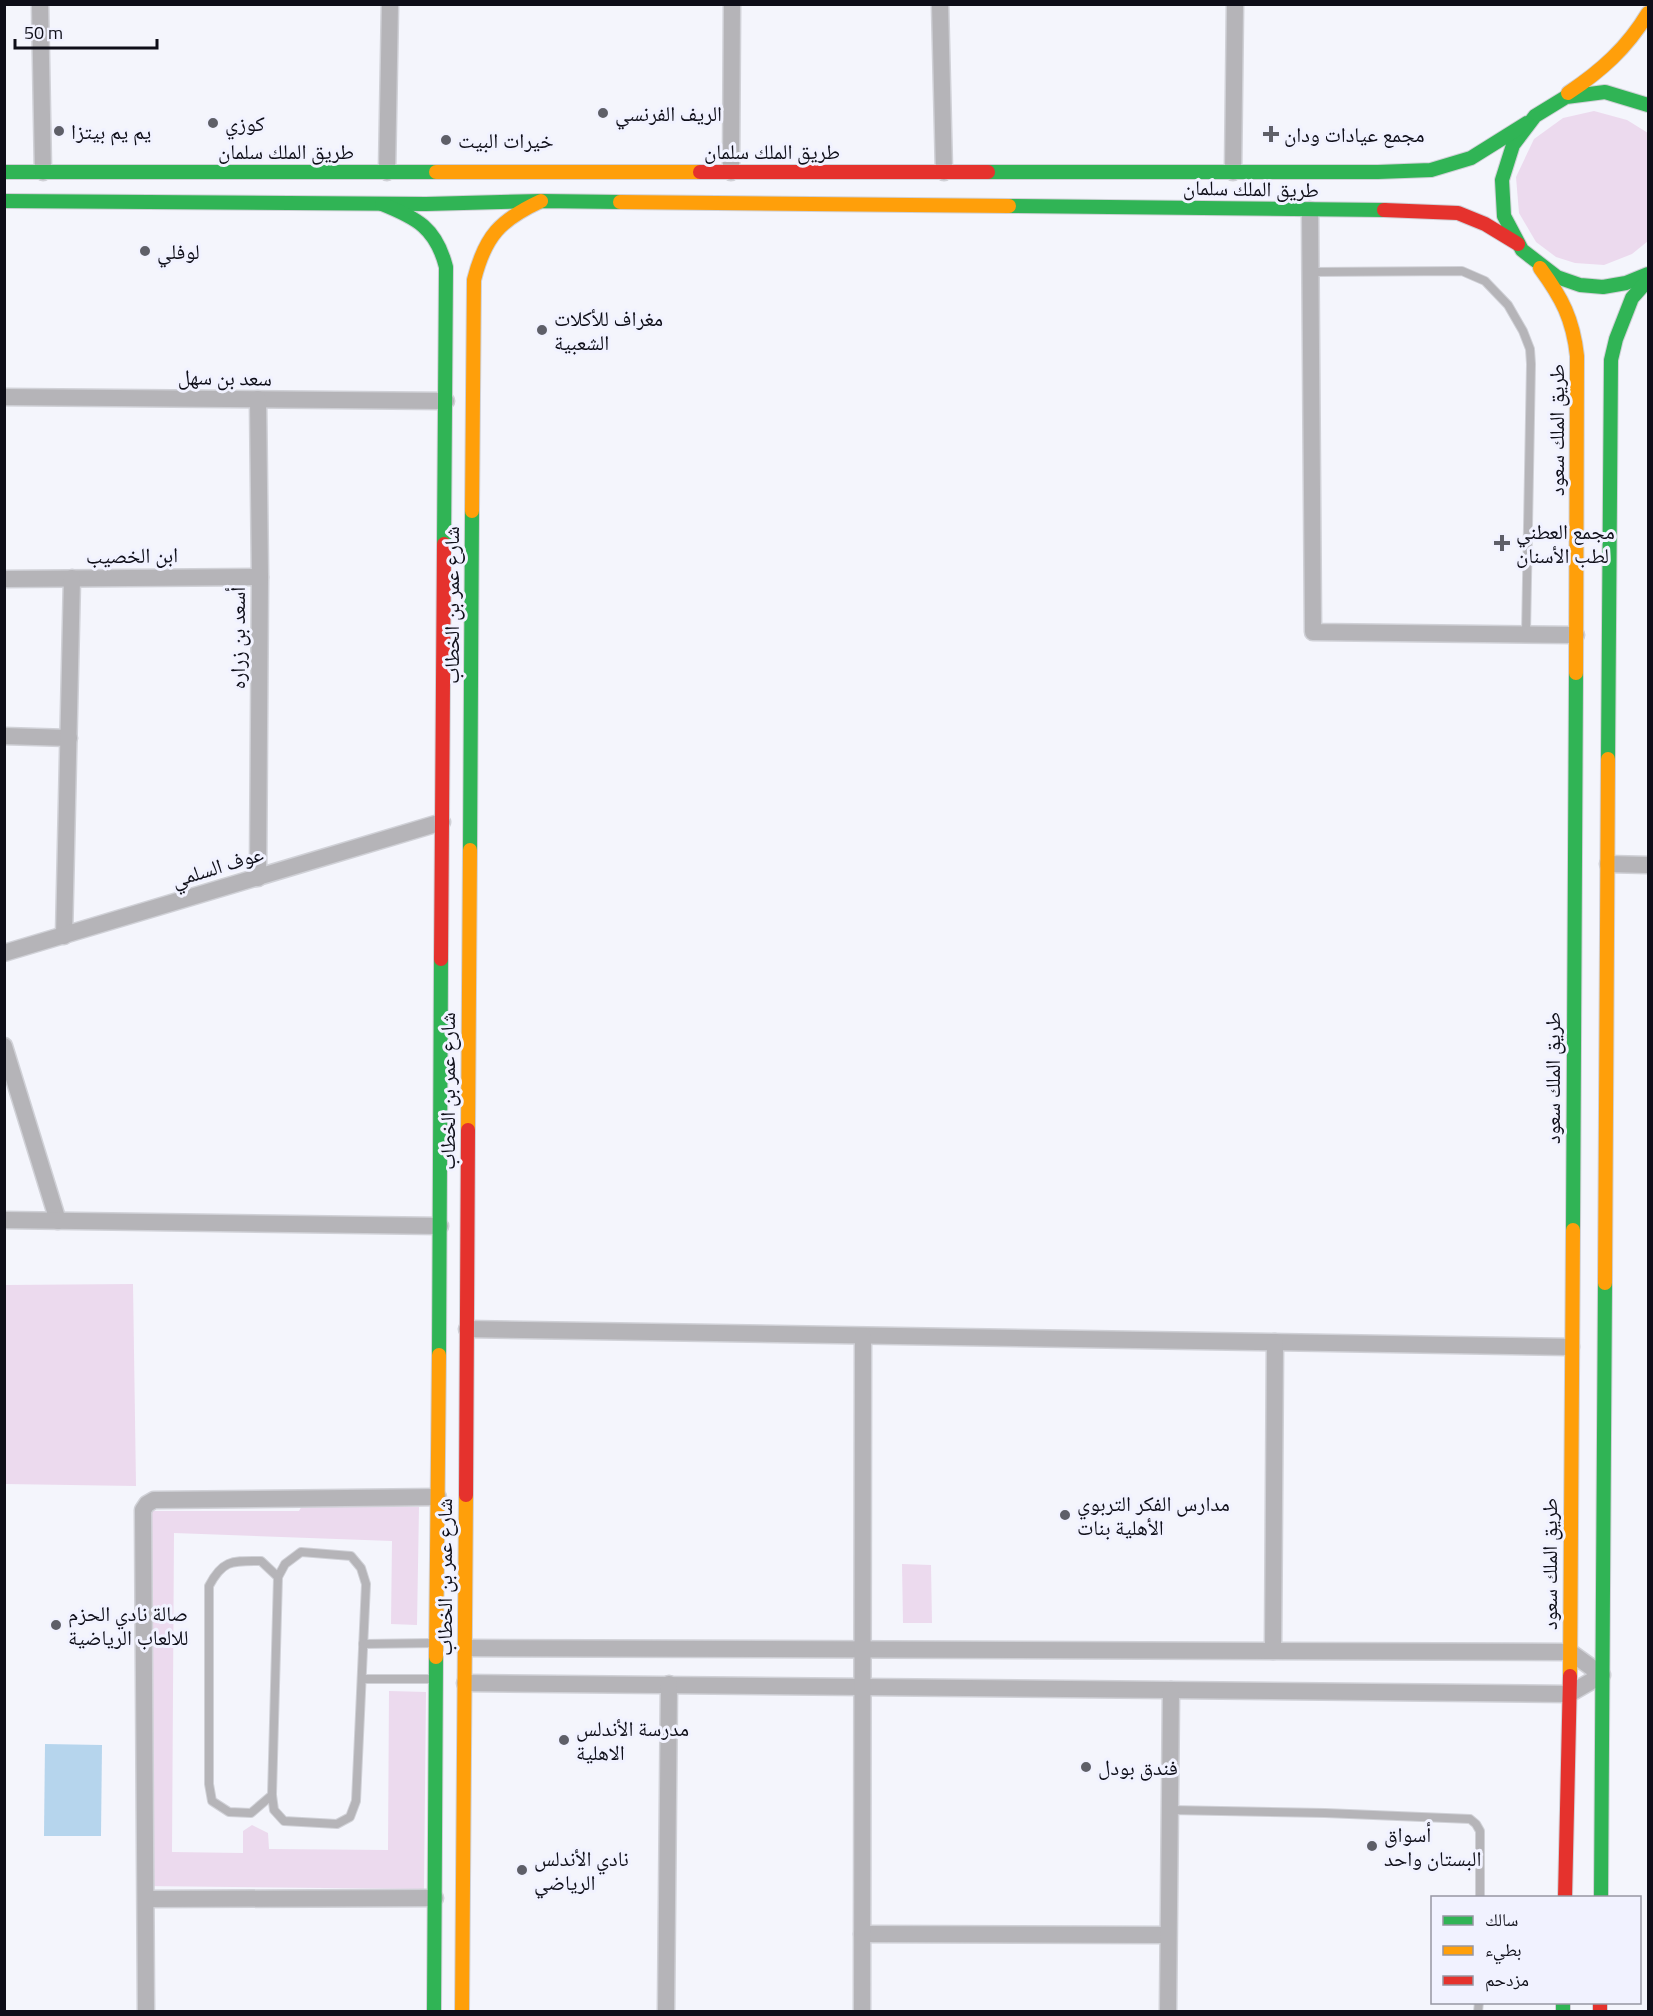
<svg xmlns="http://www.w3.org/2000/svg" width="1653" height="2016" viewBox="0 0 1653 2016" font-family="'Titillium Web','Noto Naskh Arabic',sans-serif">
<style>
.green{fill:#ecdaee}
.water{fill:#b6d5ed}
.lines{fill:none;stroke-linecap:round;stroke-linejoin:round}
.lane-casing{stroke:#d0d1d7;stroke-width:10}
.street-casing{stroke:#d0d1d7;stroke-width:19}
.fast-casing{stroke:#d0d1d7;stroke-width:16}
.slow-casing{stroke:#d0d1d7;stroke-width:16}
.jam-casing{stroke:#d0d1d7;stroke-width:16}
.lane{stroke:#b5b4b8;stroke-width:8}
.street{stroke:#b5b4b8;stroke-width:16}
.fast{stroke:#30b455;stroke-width:14}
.slow{stroke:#ff9f0a;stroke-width:14}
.jam{stroke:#e5322d;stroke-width:14}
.poi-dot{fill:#5e5f68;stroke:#f1f2ff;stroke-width:2}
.labels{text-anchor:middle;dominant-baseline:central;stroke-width:6;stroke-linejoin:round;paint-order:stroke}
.poi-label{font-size:21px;fill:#0e0e18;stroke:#f1f2ff;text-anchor:start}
.street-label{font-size:21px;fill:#0e0e18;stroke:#f1f2ff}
</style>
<rect width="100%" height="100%" fill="#f4f5fc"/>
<g class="green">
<path d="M1594 111 1627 120 1648 133V241L1632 254 1604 265 1575 263 1556 257 1536 242 1519 213 1516 177 1534 139 1563 118Z"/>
<path d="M133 1284 136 1486 5 1484V1285Z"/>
<path d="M303 1504 419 1507 417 1625 391 1624 392 1541 174 1533 172 1852 243 1853V1831L252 1825 268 1833 269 1849 388 1850 389 1691 426 1692 424 1889 143 1886 145 1511H299Z"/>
<path d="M902 1564 931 1565 932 1623H903Z"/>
</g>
<path class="water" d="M45 1744 102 1745 101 1836H44Z"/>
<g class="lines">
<defs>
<g id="lane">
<path d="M1311 272 1462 271 1485 281 1508 305 1523 331 1530 349 1531 364 1526 634"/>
<path d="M301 1552 351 1556 361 1568 366 1584 356 1801 350 1817 337 1824 284 1821 274 1810 272 1795 278 1577 285 1564Z"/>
<path d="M363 1644 435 1643"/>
<path d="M362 1679H436"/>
<path d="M272 1795 251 1813 229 1812 212 1801 209 1784V1586C223 1559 233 1561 261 1561L278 1577"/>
<path d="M1170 1810 1325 1813 1470 1819 1476 1824 1480 1831V1898"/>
<path d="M1478 2012 1479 2002"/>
</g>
<g id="street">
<path d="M40 4 43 172"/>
<path d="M940 4 944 172"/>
<path d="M387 172 390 4"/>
<path d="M731 172 732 4"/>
<path d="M1233 172 1235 4"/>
<path d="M1310 210 1313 632 1576 635"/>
<path d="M4 397 446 401"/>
<path d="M258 399 260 577 258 878"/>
<path d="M4 579 260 577"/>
<path d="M4 736 69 738"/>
<path d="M1608 864 1648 865"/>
<path d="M64 936 72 578"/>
<path d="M4 953 442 822"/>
<path d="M4 1046 58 1221"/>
<path d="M4 1220 440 1226"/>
<path d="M467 1329 1571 1347"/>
<path d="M1273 1651 1275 1342"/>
<path d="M465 1683 1569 1694 1602 1675 1570 1652 465 1648"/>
<path d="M146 1899 435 1898"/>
<path d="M862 1934 1168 1935"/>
<path d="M146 2012 143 1510 147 1504 154 1500 438 1497"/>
<path d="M666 2012 669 1684"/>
<path d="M862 2012 863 1336"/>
<path d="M1168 2012 1171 1690"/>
</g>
<g id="fast">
<path d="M1648 105 1605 92 1566 97 1535 116 1513 145 1502 180 1504 216 1522 250 1557 277 1580 285 1603 287 1626 283 1648 274"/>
<path d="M4 172H436"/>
<path d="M988 172H1378L1431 170 1471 158 1527 123"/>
<path d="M4 201 426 204 541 201 620 202"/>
<path d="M382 204C417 218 436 228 446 267L444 544"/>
<path d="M1009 206 1384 210"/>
<path d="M1608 759 1611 360 1616 339 1632 298 1648 280"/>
<path d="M470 850 472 511"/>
<path d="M1573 1230 1576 673"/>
<path d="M439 1355 441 959"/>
<path d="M1601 1898 1605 1283"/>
<path d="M1563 2002V2012"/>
<path d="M434 2012 436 1657"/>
</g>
<g id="slow">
<path d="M1568 93C1601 71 1627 48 1648 13"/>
<path d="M436 172H700"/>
<path d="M620 202 1009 206"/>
<path d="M1540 268C1562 298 1573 319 1577 356L1576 673"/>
<path d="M472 511 474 280C485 236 500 220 541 201"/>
<path d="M468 1130 470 850"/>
<path d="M1605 1283 1608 759"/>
<path d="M436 1657 439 1355"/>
<path d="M1570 1676 1573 1230"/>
<path d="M462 2012 466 1495"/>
</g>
<g id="jam">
<path d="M700 172H988"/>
<path d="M1384 210 1458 213 1485 224 1518 244"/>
<path d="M441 959 444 544"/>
<path d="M466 1495 468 1130"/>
<path d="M1565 1898 1570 1676"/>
<path d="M1600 2002V2012"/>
</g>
</defs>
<use href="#lane" class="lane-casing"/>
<use href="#street" class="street-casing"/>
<use href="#fast" class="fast-casing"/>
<use href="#slow" class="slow-casing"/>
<use href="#jam" class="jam-casing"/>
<use href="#lane" class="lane"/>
<use href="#street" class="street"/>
<use href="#fast" class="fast"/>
<use href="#slow" class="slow"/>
<use href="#jam" class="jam"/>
</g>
<g class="poi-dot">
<circle cx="603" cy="113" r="6"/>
<circle cx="213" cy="123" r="6"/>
<circle cx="59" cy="131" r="6"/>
<path d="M1268 125h6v6h6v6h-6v6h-6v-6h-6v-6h6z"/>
<circle cx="446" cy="140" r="6"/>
<circle cx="145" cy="251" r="6"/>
<circle cx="542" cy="330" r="6"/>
<path d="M1499 534h6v6h6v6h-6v6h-6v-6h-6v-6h6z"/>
<circle cx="1065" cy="1515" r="6"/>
<circle cx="56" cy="1625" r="6"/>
<circle cx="564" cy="1740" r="6"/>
<circle cx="1086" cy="1767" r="6"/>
<circle cx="1372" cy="1846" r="6"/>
<circle cx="522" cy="1870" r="6"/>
</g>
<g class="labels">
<g class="poi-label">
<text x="615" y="113">الريف الفرنسي</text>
<text x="225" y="123">كوزي</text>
<text x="71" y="131">يم يم بيتزا</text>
<text x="1284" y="134">مجمع عيادات ودان</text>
<text x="458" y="140">خيرات البيت</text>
<text x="157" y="251">لوفلي</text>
<text x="554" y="318">مغراف للأكلات<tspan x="554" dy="24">الشعبية</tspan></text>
<text x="1516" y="531">مجمع العطني<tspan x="1516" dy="24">لطب الأسنان</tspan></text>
<text x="1077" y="1503">مدارس الفكر التربوي<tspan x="1077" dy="24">الأهلية بنات</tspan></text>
<text x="68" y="1613">صالة نادي الحزم<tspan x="68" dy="24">للالعاب الرياضية</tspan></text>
<text x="576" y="1728">مدرسة الأندلس<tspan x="576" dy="24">الاهلية</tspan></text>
<text x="1098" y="1767">فندق بودل</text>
<text x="1384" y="1834">أسواق<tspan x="1384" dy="24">البستان واحد</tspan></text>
<text x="534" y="1858">نادي الأندلس<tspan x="534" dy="24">الرياضي</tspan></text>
</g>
<g class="street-label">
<text x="286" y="151">طريق الملك سلمان</text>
<text x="772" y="151">طريق الملك سلمان</text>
<text transform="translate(1251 188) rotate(1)">طريق الملك سلمان</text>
<text transform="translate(225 377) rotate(1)">سعد بن سهل</text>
<text transform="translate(1556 430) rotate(-90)">طريق الملك سعود</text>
<text transform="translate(132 555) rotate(-1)">ابن الخصيب</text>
<text transform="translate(451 605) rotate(-90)">شارع عمر بن الخطاب</text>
<text transform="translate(237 638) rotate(-90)">أسعد بن زراره</text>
<text transform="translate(217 866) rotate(-17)">عوف السلمي</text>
<text transform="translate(1552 1078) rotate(-90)">طريق الملك سعود</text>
<text transform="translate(447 1091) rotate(-90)">شارع عمر بن الخطاب</text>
<text transform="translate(1549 1564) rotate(-90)">طريق الملك سعود</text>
<text transform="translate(444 1577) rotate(-90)">شارع عمر بن الخطاب</text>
</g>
</g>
<rect width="1653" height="2016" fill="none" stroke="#0e0e18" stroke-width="12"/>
<rect x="1431" y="1896" width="210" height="108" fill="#f1f2ff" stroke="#9697a3" stroke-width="1.5"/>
<rect x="1443" y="1916" width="30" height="9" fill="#30b455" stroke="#9697a3" stroke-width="1.5"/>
<text x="1485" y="1926" font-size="18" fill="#0e0e18">سالك</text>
<rect x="1443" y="1946" width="30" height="9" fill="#ff9f0a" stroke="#9697a3" stroke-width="1.5"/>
<text x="1485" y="1956" font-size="18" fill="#0e0e18">بطيء</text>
<rect x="1443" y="1976" width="30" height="9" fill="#e5322d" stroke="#9697a3" stroke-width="1.5"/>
<text x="1485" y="1986" font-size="18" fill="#0e0e18">مزدحم</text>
<path d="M15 39v9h142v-9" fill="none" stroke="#0e0e18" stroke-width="3"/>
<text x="24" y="39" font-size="18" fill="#0e0e18" stroke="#f1f2ff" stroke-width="4.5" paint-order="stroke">50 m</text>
</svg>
